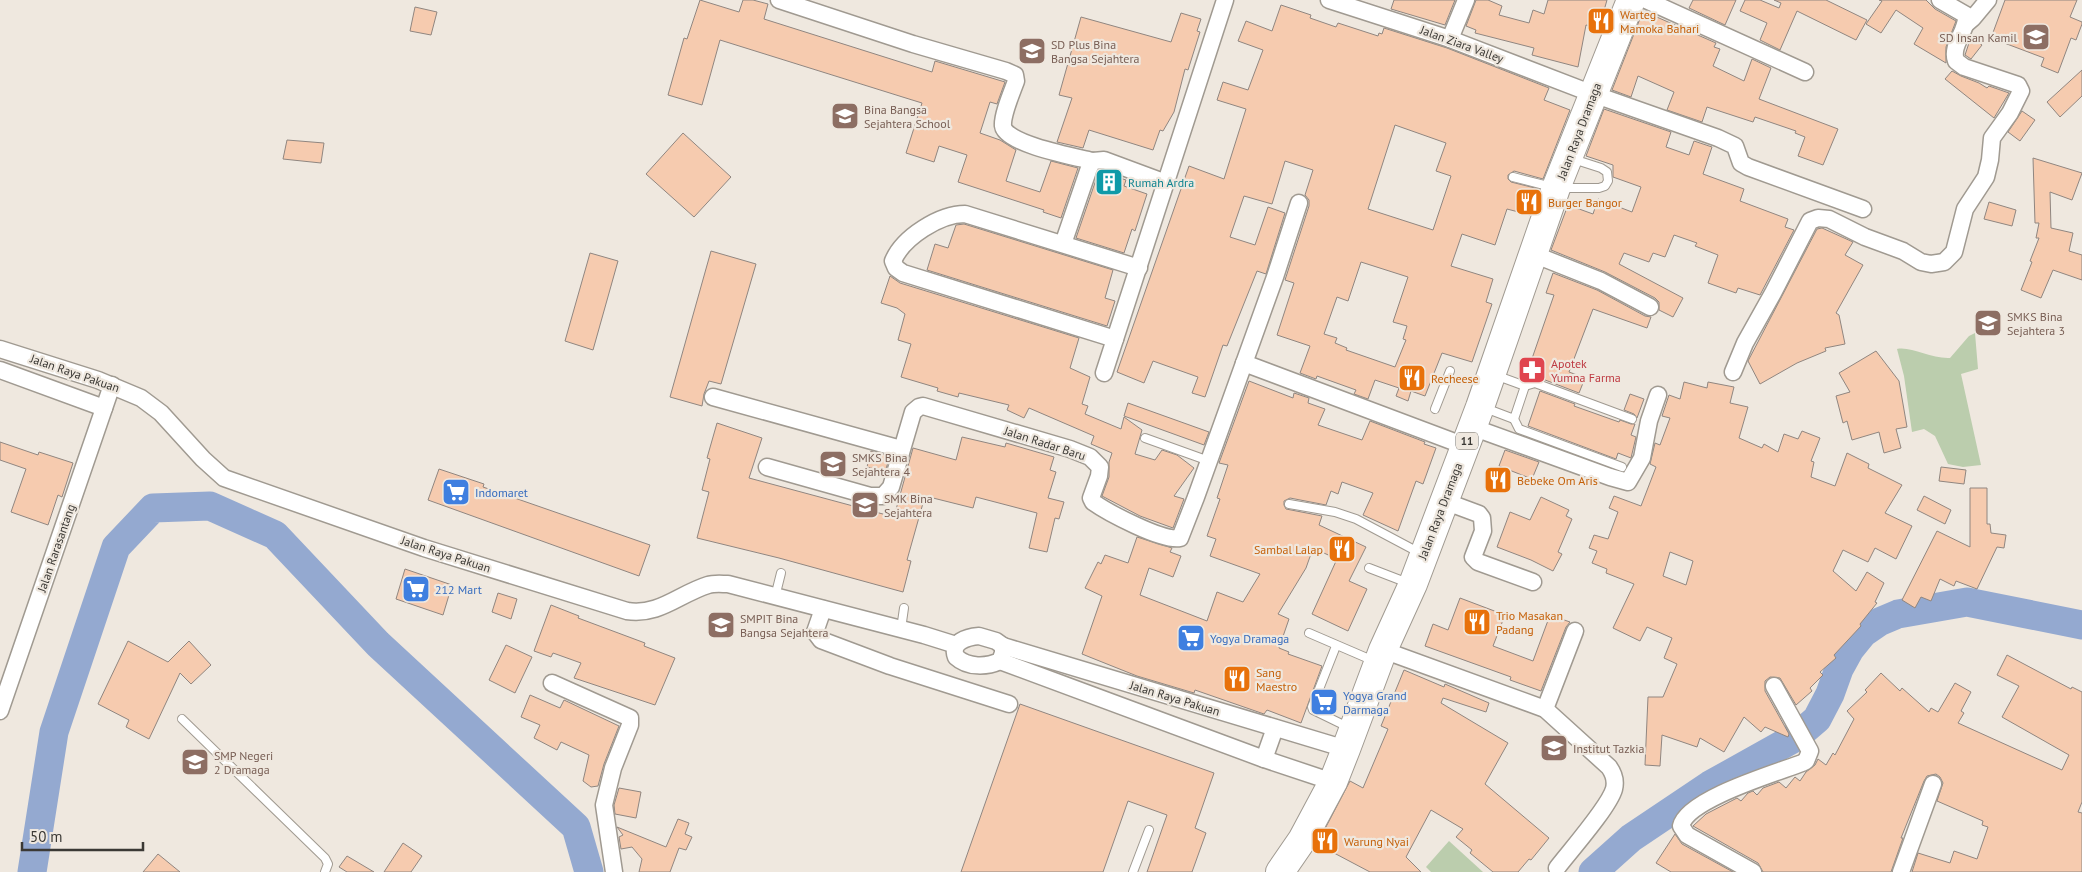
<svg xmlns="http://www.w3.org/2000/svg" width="2082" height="872" viewBox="0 0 2082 872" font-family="'PT Sans',sans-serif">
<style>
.green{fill:#bbcdad}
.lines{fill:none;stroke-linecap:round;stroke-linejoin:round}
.river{stroke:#94a9d0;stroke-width:29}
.building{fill:#f6cbaf;stroke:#908680;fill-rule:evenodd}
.lane-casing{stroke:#a09a91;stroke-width:10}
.street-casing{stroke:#a09a91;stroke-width:19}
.highway-casing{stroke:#a09a91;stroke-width:30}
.lane{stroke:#fff;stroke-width:8}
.street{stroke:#fff;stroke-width:16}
.highway{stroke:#fff;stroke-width:28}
.labels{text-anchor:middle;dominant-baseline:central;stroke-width:4.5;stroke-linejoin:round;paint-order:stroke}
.shield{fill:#efe8df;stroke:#716e68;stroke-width:1}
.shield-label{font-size:11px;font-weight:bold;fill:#3b3935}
.food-label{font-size:12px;fill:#c56008;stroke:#efe8df;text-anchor:start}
.education-label{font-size:12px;fill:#785e54;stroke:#efe8df;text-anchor:start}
.street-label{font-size:12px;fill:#3b3935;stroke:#efe8df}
.culture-label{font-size:12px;fill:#0d838f;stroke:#efe8df;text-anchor:start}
.health-label{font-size:12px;fill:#be3a42;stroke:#efe8df;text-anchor:start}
.shop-label{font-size:12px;fill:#366cbe;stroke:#efe8df;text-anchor:start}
</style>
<rect width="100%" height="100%" fill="#efe8df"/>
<g class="green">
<path d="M1975 333 1978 369 1961 374 1981 465 1963 467 1948 464 1935 436 1924 429 1912 432 1904 376 1897 349C1911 346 1931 359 1950 358L1969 336Z"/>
<path d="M1449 841 1483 872H1431L1426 867Z"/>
</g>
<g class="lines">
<g class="river">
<path d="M32 872 54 732 116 547 153 508 210 506 275 535 378 644 576 827 589 872"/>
<path d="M1593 872 1631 838 1710 785 1796 737 1817 719 1830 694 1839 669 1850 649 1863 633 1879 622 1898 614 1967 602 2082 625"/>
</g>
</g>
<g class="building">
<path d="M700 0 739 12 743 0H753L768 4 764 19 932 72 935 61 1005 82 997 104 990 102 980 133 1000 140 1016 150 1006 181 1040 192 1051 161 1078 168 1061 218 1043 212 1044 210 958 182 967 155 939 146 934 162 906 153 922 103 909 99 720 40 702 105 668 95 684 38 687 39Z"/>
<path d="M1394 0H1455L1445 25 1391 9Z"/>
<path d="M1476 0H1488L1502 6 1499 15 1529 23 1533 10 1544 14 1548 0H1607L1599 28 1586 25 1578 67 1532 55 1534 48 1475 33 1476 30 1466 26Z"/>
<path d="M1693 0H1736L1725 25 1689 8Z"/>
<path d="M1745 0H1760L1779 8 1781 3 1774 0H1826L1867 20 1856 40 1797 11 1780 50 1760 40 1767 23 1740 11Z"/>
<path d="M1879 0H1926L1935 9 1956 21 1946 47V63L1914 44 1923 28 1896 10 1881 33 1866 24 1882 1Z"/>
<path d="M2005 0H2077L2070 17 2082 22V24L2076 40 2071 38 2058 73 2041 66 2044 58 1991 38Z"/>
<path d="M1281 5 1311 15 1310 18 1336 27 1338 23 1378 36 1379 33 1382 34 1384 28 1447 48 1549 88 1544 100 1570 110 1543 179 1514 171 1508 175V179L1511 182 1539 189 1530 215 1507 209 1495 245 1462 234 1451 266 1493 279 1486 302 1492 304 1472 362 1442 353 1425 396 1411 391 1408 401 1396 396 1399 388 1375 380 1368 399 1354 394 1356 390 1317 376 1316 379 1300 373 1310 346 1277 335 1294 283 1285 280 1309 206V200L1305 195 1313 170 1285 161 1272 204 1244 196 1230 237 1255 245 1268 207 1285 213 1266 274 1257 271 1227 346 1223 345 1205 397 1192 393 1198 377 1153 361 1144 383 1117 372 1189 166 1224 179 1246 109 1217 100 1223 82 1248 90 1263 50 1238 41 1246 21 1272 31ZM1395 125 1446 143 1436 171 1451 176 1433 230 1368 209ZM1361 262 1408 277 1393 322 1407 326 1403 339 1406 340 1395 367 1346 350 1347 348 1335 343 1337 338 1324 334 1337 297 1348 301Z"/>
<path d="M415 7 437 12 431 35 410 31Z"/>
<path d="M1643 11 1716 43 1714 47 1720 49 1713 66 1744 81 1752 59 1771 68 1759 99 1838 129 1823 165 1798 156 1805 137 1795 133 1796 131 1755 117 1753 122 1707 107 1702 122 1667 110 1674 92 1638 76 1631 97 1612 90Z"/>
<path d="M1181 13 1201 19 1197 31 1200 32 1188 70 1185 69 1174 112 1163 131 1160 130 1153 150 1089 130 1083 148 1057 142 1072 98 1059 95 1081 17 1171 42Z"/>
<path d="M1971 37 1982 45 1971 59 1965 55Z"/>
<path d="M2082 70V96L2060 117 2047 102Z"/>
<path d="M1952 71 1961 76 1979 83 1987 88 1989 86 2009 93 1994 118 1945 79Z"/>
<path d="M1604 109 1671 132 1666 147 1689 155 1694 141 1712 147 1703 174 1744 189 1740 201 1788 219 1785 227 1794 230 1760 295 1738 288 1736 293 1708 283 1718 255 1695 246 1697 243 1674 235 1665 257 1653 253 1649 262 1624 253 1619 264 1683 298 1673 317 1659 310V302L1655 298 1605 272 1551 250 1568 205 1593 214 1598 199 1632 212 1641 187 1613 177V165L1586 156Z"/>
<path d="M2022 111 2035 120 2020 141 2008 132Z"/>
<path d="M683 133 731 177 694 217 646 174Z"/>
<path d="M287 140 324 143 321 163 283 159Z"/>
<path d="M2033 158 2082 173 2072 200 2050 192 2051 228 2073 233 2069 251 2082 255V280L2053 270 2041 298 2021 290 2032 262 2030 261 2039 238H2036L2039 223H2035Z"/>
<path d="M1099 171 1126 180 1124 186 1147 194 1135 231 1132 229 1124 253 1076 238Z"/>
<path d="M1989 202 2016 210 2012 226 1984 219Z"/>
<path d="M964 224 1113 270 1105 298 1115 301 1107 326 927 270 935 244 948 248 956 225Z"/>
<path d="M1822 228 1853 242 1845 255 1863 265 1836 313 1839 315 1845 344 1825 348 1826 351 1797 363 1760 384 1748 361 1817 229Z"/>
<path d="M711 251 756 264 721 384 709 381 704 394 702 406 670 397Z"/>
<path d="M590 253 618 261 593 350 565 341Z"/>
<path d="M1553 273 1597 290 1645 316 1651 317 1647 328 1593 309 1569 372 1585 378 1579 393 1527 373 1554 295 1546 293Z"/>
<path d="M890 276 900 283 1079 338 1070 368 1090 377 1082 404 1088 406 1085 414 1121 429 1124 417 1142 430 1135 454 1155 460 1162 450 1177 455 1194 468 1174 496 1184 499 1173 528 1140 516 1102 496 1109 477V462L1112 453 1091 444 1094 436 1029 408 1024 418 1007 410 1009 405 959 393 958 397 937 391 938 388 901 377 911 344 898 340 905 314 897 308 881 303Z"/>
<path d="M1876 351 1899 381 1907 427 1896 429 1901 448 1884 453 1879 432 1852 440 1847 421 1843 423 1836 396 1850 392 1839 373Z"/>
<path d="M1249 381 1293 398 1294 393 1309 398 1308 403 1325 409 1318 425 1362 440 1370 421 1425 442 1424 444 1436 448 1423 484 1416 481 1398 531 1363 515 1373 493 1342 482 1338 494 1331 491 1326 505 1290 498 1284 501V505L1286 509 1322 516 1319 525 1366 547 1349 581 1367 589 1348 631 1312 614 1337 559 1313 548 1306 568 1278 614 1289 619 1279 648 1289 652 1288 654 1322 666 1301 723 1267 710 1264 714 1195 690 1194 693 1137 676 1082 654 1102 596 1085 588 1098 562 1101 564 1105 555 1128 563 1137 537 1172 548 1170 552 1181 556 1173 577 1149 568 1140 595 1207 621 1217 592 1243 602 1260 574 1210 556 1216 539 1207 536 1220 499 1217 498 1228 465 1219 463Z"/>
<path d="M1684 382 1707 388 1708 382 1734 387 1730 403 1748 407 1739 438 1762 448 1764 444 1778 452 1784 434 1798 439 1802 431 1820 438 1811 461 1814 462 1811 477 1835 486 1847 453 1869 464 1868 468 1902 485 1885 513 1912 526 1896 559 1875 548 1868 562 1843 550 1833 571 1856 591 1867 572 1884 583 1875 602 1877 603 1860 624 1861 626 1834 655 1836 658 1820 672 1823 675 1810 688 1812 691 1796 705 1780 678 1770 677 1765 681V691L1789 734 1788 737 1765 727 1761 732 1744 717 1724 752 1700 738 1697 747 1662 735 1660 766 1645 765 1648 697H1663L1677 664 1664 658 1672 638 1647 627 1640 641 1613 628 1634 584 1606 573 1607 569 1592 563 1597 551 1589 548 1594 535 1608 539 1618 512 1609 508 1614 496 1641 506 1656 467 1650 464 1655 443 1660 445 1670 418 1662 416 1669 395 1680 399ZM1670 552 1693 561 1686 585 1663 576Z"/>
<path d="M1540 391 1575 404 1574 406 1619 422 1620 420 1631 424H1635L1631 435 1636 437 1631 458 1618 453 1616 459 1528 426Z"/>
<path d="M1630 394 1644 399 1637 418 1634 414 1624 410Z"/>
<path d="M1128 403 1209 432 1204 445 1124 416Z"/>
<path d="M717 423 762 438 749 478 894 517 913 448 956 460 962 437 1005 447 1006 443 1054 457 1050 470 1056 472 1048 498 1064 502 1059 519 1055 518 1047 552 1029 548 1037 513 976 497 973 508 925 496 907 560 911 561 903 592 779 558 697 538 709 492 702 490 710 459 707 458Z"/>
<path d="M0 442 38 455 39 452 73 463 62 497 58 495 48 525 11 512 26 469 0 460Z"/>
<path d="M1505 450 1539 462 1532 479 1499 466Z"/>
<path d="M871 451 890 456 885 472 867 467Z"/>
<path d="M1941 467 1966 470 1964 484 1939 481Z"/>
<path d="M439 469 484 484 483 487 650 545 639 576 428 500Z"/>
<path d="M1970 488H1987V524H1990L1991 533 2006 535 2004 548 1997 547 1977 589 1956 581 1954 586 1940 579 1931 601 1921 597 1915 608 1902 600 1937 531 1970 547Z"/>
<path d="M1924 496 1951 510 1945 524 1917 510Z"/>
<path d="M1541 497 1569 510 1566 516 1572 519 1558 552 1562 554 1553 571 1531 560 1497 547 1510 512 1530 520Z"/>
<path d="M405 569 452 585 443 615 396 599Z"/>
<path d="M498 593 517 599 511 619 492 612Z"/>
<path d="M1460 598 1505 615 1493 646 1533 661 1550 615 1570 622 1566 627 1541 691 1510 680 1511 677 1425 646 1433 624 1448 630Z"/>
<path d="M551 605 579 616 578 618 645 643 644 646 675 658 655 705 574 678 581 663 553 653 551 657 534 651Z"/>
<path d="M128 641 168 662 189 641 211 665 191 684 180 673 149 739 126 727 129 720 98 704Z"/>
<path d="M506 645 532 657 515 693 489 680Z"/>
<path d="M2007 655 2071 689 2072 687 2082 692V802L2078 812 2082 813V872H1912L1918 853 1950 863 1954 851 1977 859 1988 827 1982 825 1983 821 1937 801 1943 783 1940 777 1936 774 1927 776 1924 781 1901 838H1903L1891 872H1763L1758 863 1693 826 1706 814 1737 798 1741 801 1748 793 1753 791 1757 795 1763 788 1779 782 1786 788 1795 777 1800 781 1806 772 1815 765 1818 759 1826 765 1833 753 1835 755 1854 719 1847 711 1867 692 1865 690 1881 673 1900 691 1902 688 1929 712 1931 708 1938 712 1955 683 1971 692 1961 711 1964 713 1958 723 2062 770 2069 755 2002 717 2019 686 1997 675Z"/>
<path d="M1404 670 1444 687 1445 684 1489 703 1486 712 1443 698 1441 703 1508 743 1485 784 1549 838 1531 860 1529 859 1518 872H1493L1470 853 1472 850 1456 837 1463 829 1431 810 1406 857 1421 872H1370L1317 844 1350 781 1363 788 1388 729 1381 726Z"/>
<path d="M530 695 560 708 564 700 619 726 604 764 598 786 591 787 583 781 589 755 561 742 557 750 534 738 540 725 521 717Z"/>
<path d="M1020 704 1214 773 1195 828 1206 833 1192 872H1147L1167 815 1128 801 1103 872H961Z"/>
<path d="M619 788 641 792 636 818 615 814 614 805Z"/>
<path d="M678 819 689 823 685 834 692 837 686 850 679 848 670 872H639L642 859 632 847 621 849 619 837 623 835 617 827 666 847Z"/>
<path d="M1675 834 1682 844 1733 872H1671L1656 863Z"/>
<path d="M403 843 422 856 411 872H384Z"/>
<path d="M158 854 180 872H143Z"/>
<path d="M347 856 374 872H347L339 867Z"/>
</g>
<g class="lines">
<defs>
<g id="lane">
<path d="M1513 177 1556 188H1599L1605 186 1608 181 1607 172 1601 168 1573 159"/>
<path d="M1525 386 1535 383 1632 419"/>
<path d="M1485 408 1514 419 1525 386 1495 375"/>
<path d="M1435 409 1450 371"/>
<path d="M1514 419 1519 429 1622 467"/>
<path d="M1145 438 1209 461"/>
<path d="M1289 504 1335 512 1356 519 1420 553"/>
<path d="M1369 568 1408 583"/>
<path d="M775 597 781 573"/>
<path d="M901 629 904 608"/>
<path d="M1309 633 1374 661"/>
<path d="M1336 646 1312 707 1313 710 1350 728"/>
<path d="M182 719 325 858 328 864 325 872"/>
<path d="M1133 872 1149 830"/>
</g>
<g id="street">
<path d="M779 0 913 44 1006 71 1015 75 1016 81C1012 92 1002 115 1003 126 1005 144 1076 157 1093 161"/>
<path d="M1329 0 1450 39 1593 94 1718 138 1735 146 1741 163 1748 167 1863 209"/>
<path d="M1646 0 1805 72"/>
<path d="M1966 24 1973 18 1988 0"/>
<path d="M1450 39 1466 0"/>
<path d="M1063 244 1089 168 1093 161 1104 160 1166 183"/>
<path d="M1533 254 1601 281 1650 307"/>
<path d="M1115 339 903 273 896 268 893 261C903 237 940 214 965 214L1139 268"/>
<path d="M0 349 98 380 141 398 161 413 203 459 224 478 424 548 627 611C659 616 679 594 708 585 714 583 722 584 728 584L924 635 956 645"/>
<path d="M1244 363 1465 446"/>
<path d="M0 370 104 408"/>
<path d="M1733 372 1745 343 1773 293 1810 221 1818 218 1829 219 1865 237 1903 251 1921 262 1931 264 1944 262 1954 252 1965 209 1986 177 1990 160 1992 138 2010 113 2021 91 2018 85 1964 67 1956 61C1950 45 1968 31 1966 15L1940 0"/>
<path d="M1104 373 1225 0"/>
<path d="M713 397 901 449"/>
<path d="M1472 427 1610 477 1628 482 1642 458 1649 421 1658 395"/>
<path d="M767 467 870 496H883L891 487 913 412 919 407 923 406 1070 449 1090 457 1100 467 1099 476 1091 498 1093 502C1107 512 1163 542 1180 538L1196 497 1275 277 1299 203"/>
<path d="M1444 501 1479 514 1482 518 1483 531 1473 557 1478 562 1533 582"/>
<path d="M823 609 815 632 821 640 890 666 1009 704"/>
<path d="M979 636 996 641 1003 646V653L1000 661C987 667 968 668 956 657 950 642 967 637 979 636Z"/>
<path d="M1003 646 1346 749"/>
<path d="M1383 650 1545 709 1609 767C1614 774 1616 781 1614 789 1609 807 1570 851 1557 868"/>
<path d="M1000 661 1264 759 1333 782"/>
<path d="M552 683 630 718V725L613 768 604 805 614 872"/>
<path d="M1545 709 1575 631"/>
<path d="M0 711 112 385"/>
<path d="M1264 759 1275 728"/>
<path d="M1753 872 1687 835 1681 826C1687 799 1776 773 1802 763L1806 761 1810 751 1774 686"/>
<path d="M1901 872 1933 784"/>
</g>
<path id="highway" d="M1280 872 1302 840 1333 782 1346 749 1383 650 1413 584 1480 407 1556 188 1631 0"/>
</defs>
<use href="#lane" class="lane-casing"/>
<use href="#street" class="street-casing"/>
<use href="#highway" class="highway-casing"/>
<use href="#lane" class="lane"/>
<use href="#street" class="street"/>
<use href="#highway" class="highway"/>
</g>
<defs>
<symbol id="restaurant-square" viewBox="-11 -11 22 22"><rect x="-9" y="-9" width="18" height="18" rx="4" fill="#e8710a" stroke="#efe8df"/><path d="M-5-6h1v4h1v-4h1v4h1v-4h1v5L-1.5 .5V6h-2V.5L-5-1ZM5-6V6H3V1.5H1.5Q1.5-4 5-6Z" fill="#fff"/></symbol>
<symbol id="school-square" viewBox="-11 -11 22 22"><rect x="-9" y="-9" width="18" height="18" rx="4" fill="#8d6e63" stroke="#efe8df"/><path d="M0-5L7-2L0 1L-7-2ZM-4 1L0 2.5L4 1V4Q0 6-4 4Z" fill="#fff"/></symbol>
<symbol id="building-square" viewBox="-11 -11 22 22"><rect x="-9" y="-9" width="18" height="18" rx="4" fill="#0f9aa8" stroke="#efe8df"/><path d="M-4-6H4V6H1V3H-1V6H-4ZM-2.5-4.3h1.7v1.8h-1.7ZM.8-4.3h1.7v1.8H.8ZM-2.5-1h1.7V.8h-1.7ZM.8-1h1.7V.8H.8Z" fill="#fff"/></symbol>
<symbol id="pharmacy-square" viewBox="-11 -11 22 22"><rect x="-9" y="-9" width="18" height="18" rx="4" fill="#e0444e" stroke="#efe8df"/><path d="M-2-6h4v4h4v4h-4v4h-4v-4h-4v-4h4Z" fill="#fff"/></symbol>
<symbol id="supermarket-square" viewBox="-11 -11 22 22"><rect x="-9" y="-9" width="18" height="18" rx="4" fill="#3f7fe0" stroke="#efe8df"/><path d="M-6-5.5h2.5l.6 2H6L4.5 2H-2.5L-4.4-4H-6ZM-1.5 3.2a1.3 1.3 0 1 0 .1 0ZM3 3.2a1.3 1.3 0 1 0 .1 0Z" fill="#fff"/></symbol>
<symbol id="university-square" viewBox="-11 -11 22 22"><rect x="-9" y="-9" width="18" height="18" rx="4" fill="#8d6e63" stroke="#efe8df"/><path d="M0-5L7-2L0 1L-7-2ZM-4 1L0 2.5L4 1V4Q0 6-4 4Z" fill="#fff"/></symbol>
</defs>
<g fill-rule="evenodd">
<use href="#restaurant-square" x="1585" y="5" width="32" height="32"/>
<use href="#school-square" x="2020" y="21" width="32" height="32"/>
<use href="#school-square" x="1016" y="35" width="32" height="32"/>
<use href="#school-square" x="829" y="100" width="32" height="32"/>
<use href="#building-square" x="1093" y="166" width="32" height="32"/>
<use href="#restaurant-square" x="1513" y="186" width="32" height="32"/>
<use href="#school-square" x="1972" y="307" width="32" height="32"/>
<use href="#pharmacy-square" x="1516" y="354" width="32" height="32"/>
<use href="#restaurant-square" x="1396" y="362" width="32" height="32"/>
<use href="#school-square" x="817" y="448" width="32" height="32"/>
<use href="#restaurant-square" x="1482" y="464" width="32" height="32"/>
<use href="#supermarket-square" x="440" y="476" width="32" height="32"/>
<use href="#school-square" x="849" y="489" width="32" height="32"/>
<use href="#restaurant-square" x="1326" y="533" width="32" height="32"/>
<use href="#supermarket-square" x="400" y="573" width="32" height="32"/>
<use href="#restaurant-square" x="1461" y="606" width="32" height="32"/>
<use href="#school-square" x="705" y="609" width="32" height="32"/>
<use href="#supermarket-square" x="1175" y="622" width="32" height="32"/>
<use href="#restaurant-square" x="1221" y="663" width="32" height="32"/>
<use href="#supermarket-square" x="1308" y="686" width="32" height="32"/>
<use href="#university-square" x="1538" y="732" width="32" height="32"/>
<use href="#school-square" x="179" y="746" width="32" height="32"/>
<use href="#restaurant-square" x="1309" y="825" width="32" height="32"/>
</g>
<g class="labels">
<rect class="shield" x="1456" y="432.5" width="22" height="17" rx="4"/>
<g class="shield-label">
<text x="1467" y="441">11</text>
</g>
<g class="food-label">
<text x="1620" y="14">Warteg<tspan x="1620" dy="14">Mamoka Bahari</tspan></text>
<text x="1548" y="202">Burger Bangor</text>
<text x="1431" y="378">Recheese</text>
<text x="1517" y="480">Bebeke Om Aris</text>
<text x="1323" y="549" text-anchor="end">Sambal Lalap</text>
<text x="1496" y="615">Trio Masakan<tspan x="1496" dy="14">Padang</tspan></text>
<text x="1256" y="672">Sang<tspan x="1256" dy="14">Maestro</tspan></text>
<text x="1344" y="841">Warung Nyai</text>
</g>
<g class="education-label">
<text x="2017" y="37" text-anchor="end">SD Insan Kamil</text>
<text x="1051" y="44">SD Plus Bina<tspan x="1051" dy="14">Bangsa Sejahtera</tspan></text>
<text x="864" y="109">Bina Bangsa<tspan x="864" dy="14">Sejahtera School</tspan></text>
<text x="2007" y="316">SMKS Bina<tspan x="2007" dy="14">Sejahtera 3</tspan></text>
<text x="852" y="457">SMKS Bina<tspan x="852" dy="14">Sejahtera 4</tspan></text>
<text x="884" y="498">SMK Bina<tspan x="884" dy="14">Sejahtera</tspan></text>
<text x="740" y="618">SMPIT Bina<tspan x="740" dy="14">Bangsa Sejahtera</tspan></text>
<text x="1573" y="748">Institut Tazkia</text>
<text x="214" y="755">SMP Negeri<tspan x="214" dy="14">2 Dramaga</tspan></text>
</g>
<g class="street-label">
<text transform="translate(1462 44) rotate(20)">Jalan Ziara Valley</text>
<text transform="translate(1579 131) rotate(-69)">Jalan Raya Dramaga</text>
<text transform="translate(75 373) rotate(19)">Jalan Raya Pakuan</text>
<text transform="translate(1045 443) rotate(18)">Jalan Radar Baru</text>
<text transform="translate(1440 511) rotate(-69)">Jalan Raya Dramaga</text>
<text transform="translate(56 548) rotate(-71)">Jalan Rarasantang</text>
<text transform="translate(446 554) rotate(18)">Jalan Raya Pakuan</text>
<text transform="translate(1175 698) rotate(17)">Jalan Raya Pakuan</text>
</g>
<g class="culture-label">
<text x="1128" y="182">Rumah Ardra</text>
</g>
<g class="health-label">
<text x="1551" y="363">Apotek<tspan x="1551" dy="14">Yumna Farma</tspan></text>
</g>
<g class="shop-label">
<text x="475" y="492">Indomaret</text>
<text x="435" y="589">212 Mart</text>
<text x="1210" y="638">Yogya Dramaga</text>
<text x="1343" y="695">Yogya Grand<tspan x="1343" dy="14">Darmaga</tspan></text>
</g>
</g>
<path d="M22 842v8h121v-8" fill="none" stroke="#3b3935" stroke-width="2.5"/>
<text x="30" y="842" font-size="15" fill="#3b3935" stroke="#efe8df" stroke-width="4" paint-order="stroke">50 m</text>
</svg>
